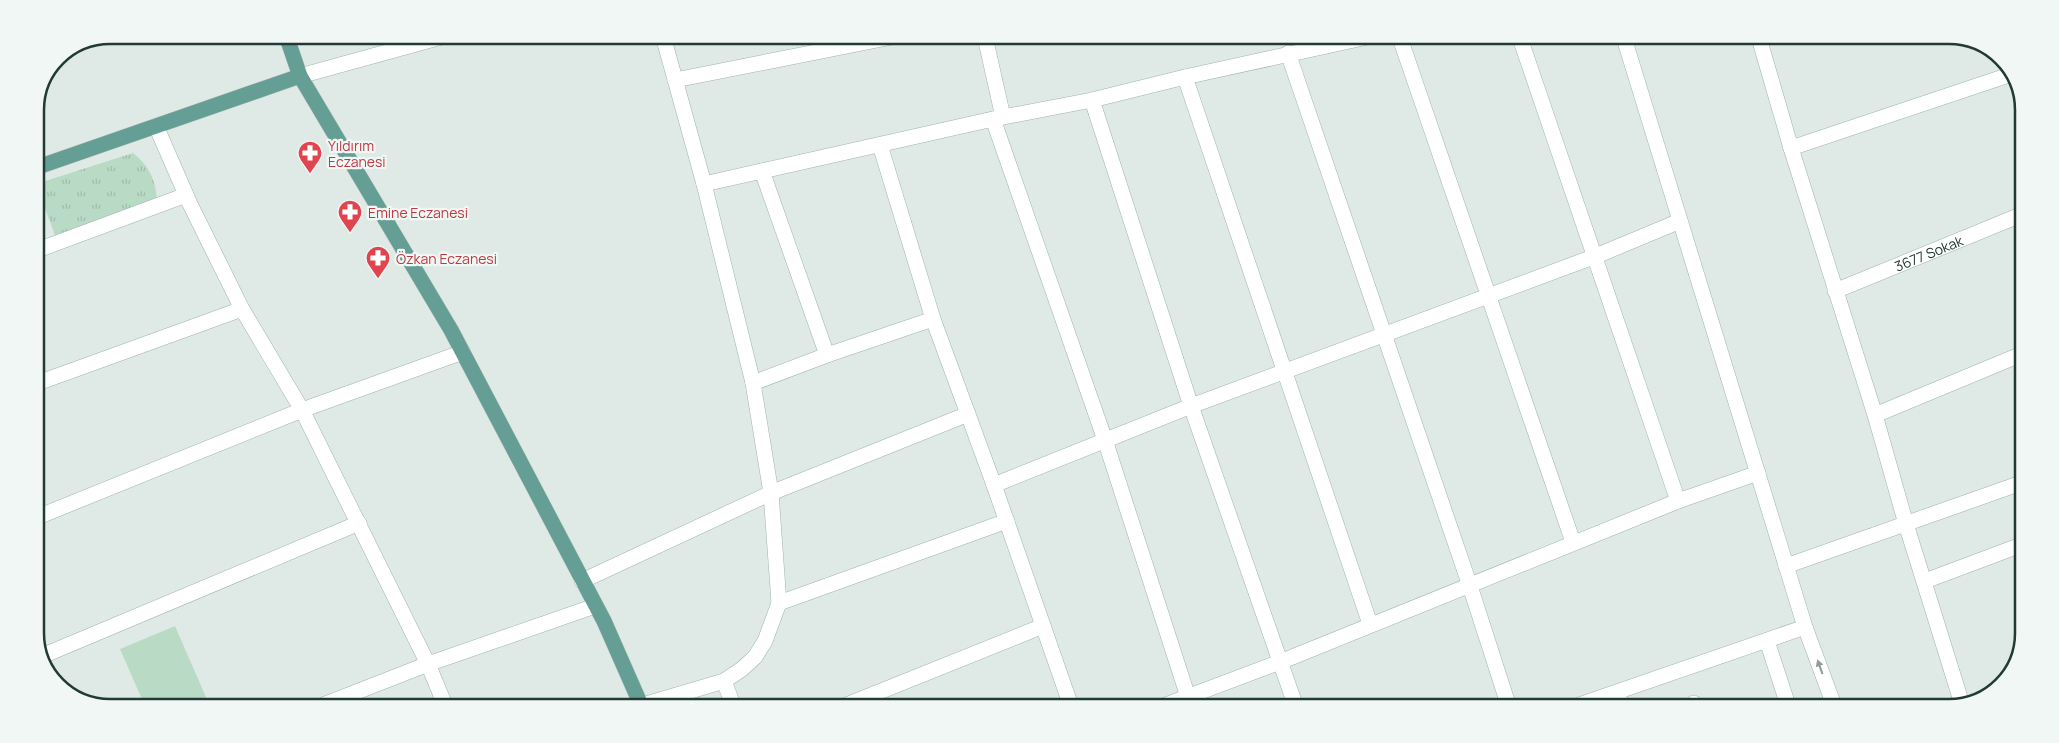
<svg xmlns="http://www.w3.org/2000/svg" width="2059" height="743" viewBox="0 0 2059 743" font-family="Manrope,sans-serif">
<style>
.green{fill:#b9dbc5}
.park{fill:url(#park-tufts)}
.lines{fill:none;stroke-linecap:round;stroke-linejoin:round}
.minor-casing{stroke:#a2b2ad;stroke-width:16}
.major-casing{stroke:#bcc4c2;stroke-width:16}
.minor{stroke:#fff;stroke-width:15}
.major{stroke:#659e94;stroke-width:15}
.oneway{fill:#909c9a}
.labels{text-anchor:middle;dominant-baseline:central;stroke-width:4.5;stroke-linejoin:round;paint-order:stroke}
.health-label{font-size:14px;fill:#be3a42;stroke:#f0f7f4;text-anchor:start}
.street-label{font-size:14px;fill:#213a35;stroke:#f0f7f4}
.rim{fill:none;stroke:#213a35;stroke-width:2.5}
</style>
<defs>
<pattern id="park-tufts" width="24" height="20" patternUnits="userSpaceOnUse" patternTransform="scale(1.25)"><rect width="24" height="20" fill="#b9dbc5"/><path d="M3 7l-1-3M5 7V3M7 7l1-3M15 17l-1-3M17 17v-4M19 17l1-3" fill="none" stroke="#9fbdaa"/></pattern>
</defs>
<rect width="100%" height="100%" fill="#dfeae6"/>
<path class="green" d="M175 626 209 704H144L120 649Z"/>
<path class="park" d="M133 153C149 165 156 181 157 201L56 238 36 184Z"/>
<g class="lines">
<defs>
<g id="minor">
<path d="M985 37 1003 117"/>
<path d="M1400 38 1573 542"/>
<path d="M1520 38 1678 501"/>
<path d="M1624 38 1805 627 1835 708"/>
<path d="M1759 38 1791 148 1875 415 1906 524 1962 704"/>
<path d="M1288 53 1470 586 1509 707"/>
<path d="M300 76 445 36"/>
<path d="M1185 77 1370 624"/>
<path d="M675 80 892 37"/>
<path d="M1092 100 1191 406 1296 707"/>
<path d="M993 119 1105 440 1188 697"/>
<path d="M156 126 190 204 242 309 302 410 428 664 445 705"/>
<path d="M880 145 933 319 994 485 1071 706"/>
<path d="M1791 148 2012 74"/>
<path d="M762 171 827 355"/>
<path d="M704 184 993 119 1092 100 1185 77 1363 38"/>
<path d="M35 251 186 195"/>
<path id="s1" d="M1835 291 2023 214"/>
<path d="M753 383 827 355 933 319"/>
<path d="M35 384 242 309"/>
<path d="M1875 415 2022 354"/>
<path d="M994 485 1191 406 1596 256 1680 221"/>
<path d="M35 518 302 410 463 352"/>
<path d="M1786 566 2021 483"/>
<path d="M582 581 771 493 968 414"/>
<path d="M1925 581 2021 545"/>
<path d="M779 603 1007 521"/>
<path d="M1767 641 1789 708"/>
<path d="M42 656 359 523"/>
<path d="M724 681 733 705"/>
<path d="M1617 692 1622 707"/>
<path d="M1694 703 1696 707"/>
<path d="M323 705 428 664 595 606"/>
<path d="M643 705 724 681 742 669 755 657 765 641 779 603 771 493 753 383 704 184 663 36"/>
<path d="M844 706 1043 626"/>
<path d="M1163 706 1280 662 1678 501 1758 473"/>
<path d="M1573 707 1805 627"/>
</g>
<g id="major">
<path d="M286 35 300 76 451 330 604 621 641 705"/>
<path d="M35 168 300 76"/>
</g>
</defs>
<use href="#minor" class="minor-casing"/>
<use href="#major" class="major-casing"/>
<use href="#minor" class="minor"/>
<use href="#major" class="major"/>
</g>
<defs><path id="oneway-solid" d="M-6-.8H1V-3.2L6.5 0L1 3.2V.8H-6Z" transform="scale(1.25)"/></defs>
<use class="oneway" href="#oneway-solid" transform="translate(1820 667) rotate(-110)"/>
<defs>
<symbol id="pharmacy-pin" viewBox="-11 -11 22 30"><path d="M0 17L-7.5 6A9.5 9.5 0 1 1 7.5 6Z" fill="#e0444e" stroke="#f0f7f4"/><path d="M-2-6h4v4h4v4h-4v4h-4v-4h-4v-4h4Z" fill="#fff"/></symbol>
</defs>
<g fill-rule="evenodd">
<use href="#pharmacy-pin" x="296" y="139" width="28" height="38"/>
<use href="#pharmacy-pin" x="336" y="198" width="28" height="38"/>
<use href="#pharmacy-pin" x="364" y="244" width="28" height="38"/>
</g>
<g class="labels">
<g class="health-label">
<text x="328" y="145">Yıldırım<tspan x="328" dy="16">Eczanesi</tspan></text>
<text x="368" y="212">Emine Eczanesi</text>
<text x="396" y="258">Özkan Eczanesi</text>
</g>
<g class="street-label">
<text stroke="none"><textPath href="#s1" startOffset="101">3677 Sokak</textPath></text>
</g>
</g>
<path d="M0 0H2059V743H0ZM110 44H1949A66 66 0 0 1 2015 110V633A66 66 0 0 1 1949 699H110A66 66 0 0 1 44 633V110A66 66 0 0 1 110 44Z" fill="#f0f7f4" fill-rule="evenodd"/>
<path class="rim" d="M110 44H1949A66 66 0 0 1 2015 110V633A66 66 0 0 1 1949 699H110A66 66 0 0 1 44 633V110A66 66 0 0 1 110 44Z"/>
</svg>
